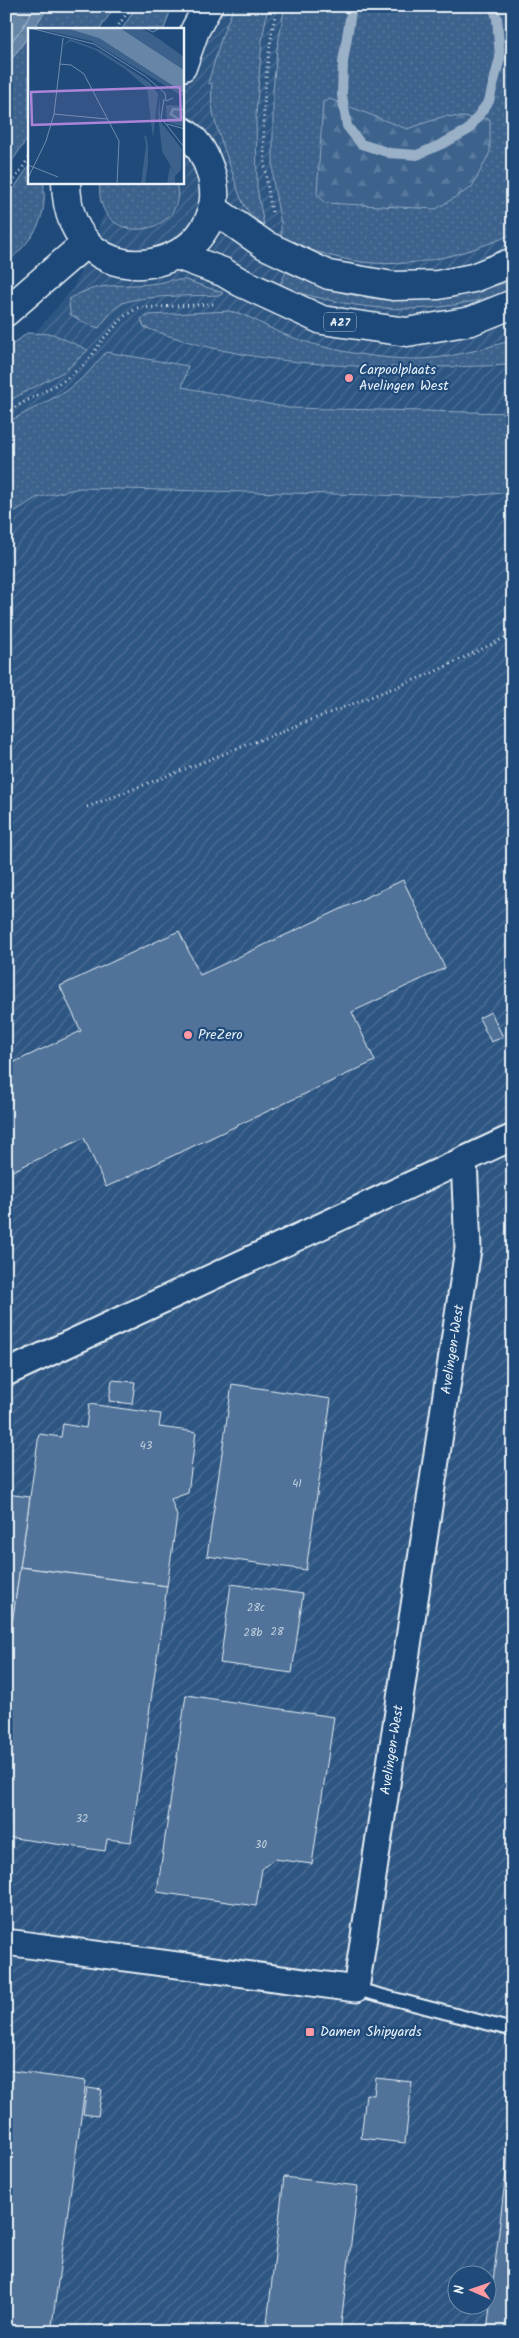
<svg xmlns="http://www.w3.org/2000/svg" width="519" height="2338" viewBox="0 0 519 2338" font-family="Kalam,sans-serif">
<style>
.industrial{fill:url(#industrial-furrows);fill-rule:evenodd}
.grass{fill:url(#grass-dots);stroke:#92aac2}
.forest{fill:url(#forest-firs);stroke:#92aac2}
.water{fill:url(#water-ripples);stroke:#9ab0c7}
.lines{fill:none;stroke-linecap:round;stroke-linejoin:round}
.shore{stroke:#b4c6d8;stroke-width:1}
.stream{stroke:#9ab0c7;stroke-width:10}
.building{fill:#517399;stroke:#e8f1f8}
.service-casing{stroke:#e8f1f8;stroke-width:16}
.minor-casing{stroke:#e8f1f8;stroke-width:29}
.tertiary-casing{stroke:#e8f1f8;stroke-width:31}
.motorway-casing{stroke:#e8f1f8;stroke-width:31}
.path{stroke:#e8f1f8;stroke-width:3;stroke-dasharray:1 4;stroke-linecap:butt}
.service{stroke:#1f4a7a;stroke-width:12}
.minor{stroke:#1f4a7a;stroke-width:25}
.tertiary{stroke:#1f4a7a;stroke-width:28}
.motorway{stroke:#1f4a7a;stroke-width:28}
.poi-dot{fill:#ff9aa2;stroke:#1f4a7a;stroke-width:2}
.labels{text-anchor:middle;dominant-baseline:central;stroke-width:4.5;stroke-linejoin:round;paint-order:stroke}
.number-label{font-size:11px;fill:#c2d2e0}
.shield{fill:#1f4a7a;stroke:#acbfd2;stroke-width:1}
.shield-label{font-size:12px;font-weight:bold;fill:#e8f1f8}
.poi-label{font-size:14px;fill:#e8f1f8;stroke:#1f4a7a;text-anchor:start}
.street-label{font-size:14px;fill:#e8f1f8;stroke:#1f4a7a}
.inset-river{fill:none;stroke:#6685a7;stroke-width:2.5}
.inset-road{fill:none;stroke:#6f8dac;stroke-width:1}
.view{fill:#ac85d9;fill-opacity:0.15;stroke:#ac85d9;stroke-width:2.5}
.inset-edge{fill:none;stroke:#e8f1f8;stroke-width:2.5}
</style>
<defs>
<pattern id="industrial-furrows" width="10" height="10" patternUnits="userSpaceOnUse" patternTransform="scale(1.25)"><rect width="10" height="10" fill="#2e5683"/><path d="M-1 1l2-2M0 10L10 0M9 11l2-2" fill="none" stroke="#4c6f95"/></pattern>
<pattern id="grass-dots" width="8" height="8" patternUnits="userSpaceOnUse" patternTransform="scale(1.25)"><rect width="8" height="8" fill="#3c628c"/><path d="M2 2h.1M6 6h.1" fill="none" stroke="#58799d" stroke-width="1.8" stroke-linecap="round"/></pattern>
<pattern id="forest-firs" width="22" height="20" patternUnits="userSpaceOnUse" patternTransform="scale(1.25)"><rect width="22" height="20" fill="#3c628c"/><path d="M5 1l3.5 6h-7zM16 11l3.5 6h-7z" fill="#58799d"/></pattern>
<pattern id="water-ripples" width="26" height="14" patternUnits="userSpaceOnUse" patternTransform="scale(1.25)"><rect width="26" height="14" fill="#6685a7"/><path d="M2 4q2-2 4 0t4 0M15 11q2-2 4 0t4 0" fill="none" stroke="#596d82"/></pattern>
</defs>
<rect width="100%" height="100%" fill="#1f4a7a"/>
<filter id="ink" filterUnits="userSpaceOnUse"><feTurbulence type="fractalNoise" baseFrequency=".02" numOctaves="2"/><feDisplacementMap in="SourceGraphic" scale="10" xChannelSelector="R" yChannelSelector="G"/><feConvolveMatrix kernelMatrix="1 2 1 2 8 2 1 2 1" color-interpolation-filters="sRGB"/></filter>
<g filter="url(#ink)">
<path class="industrial" d="M189 6H513V2332H6V366L73 289 117 183 182 182V29H180ZM456 2276H486V2306H456Z"/>
<g class="grass">
<path d="M49 6H115L100 29H33Z"/>
<path d="M137 6H172L164 29H122Z"/>
<path d="M234 6H268L262 41 256 115 257 188 264 225C240 212 238 187 229 163 220 135 209 114 212 84L208 83 222 36Z"/>
<path d="M285 6H513V233C499 241 484 245 470 250 402 272 346 267 281 238V224L273 181V91L277 49Z"/>
<path d="M29 35V136L6 170V67Z"/>
<path d="M29 166V182L44 183C43 189 45 196 44 202 42 230 25 246 6 264V200Z"/>
<path d="M100 183H176C191 238 93 251 100 183Z"/>
<path d="M286 272C365 309 431 308 513 280V290C428 319 363 312 279 287Z"/>
<path d="M171 280H186L223 293 221 295C199 296 140 295 123 303 112 309 106 318 99 328L84 323 70 314 69 299C104 277 134 291 171 280Z"/>
<path d="M229 311C249 314 263 326 281 333 320 349 374 359 416 359 448 359 482 349 513 340V365C389 369 261 372 144 327L141 319 149 315Z"/>
<path d="M27 333 53 334 88 350 65 371 6 402V350Z"/>
<path d="M106 352 188 366 182 387 289 408 513 413V492L456 497 80 488 36 498 6 517V423L67 391 87 374Z"/>
</g>
<path class="forest" d="M330 99 407 129 445 116 490 119V152L472 187 436 209 325 203 317 194 323 102Z"/>
<path class="water" d="M6 6H49L33 29H29V35L6 67Z"/>
<g class="lines">
<path class="shore" d="M6 48 23 27 35 6"/>
<path class="stream" d="M352 6 343 62 342 95 347 126 361 144 390 153 417 155 444 143 468 130 489 101 500 58 497 18 493 6"/>
</g>
<g class="building">
<path d="M403 880 445 968 352 1012 375 1061 106 1187 84 1138 6 1174V1066L81 1031 60 986 179 931 200 975Z"/>
<path d="M491 1012 503 1037 491 1042 479 1018Z"/>
<path d="M112 1380 135 1382 132 1404 109 1401Z"/>
<path d="M232 1384 331 1399 306 1570 207 1556Z"/>
<path d="M89 1404 161 1414 159 1427 196 1432 188 1493 171 1499 177 1516 167 1586 20 1567 39 1434 61 1437 63 1424 86 1428Z"/>
<path d="M6 1494 30 1497 6 1667Z"/>
<path d="M20 1567 167 1586 131 1842 107 1839 105 1851 7 1837 10 1814 6 1813V1667Z"/>
<path d="M231 1584 303 1594 292 1673 220 1663Z"/>
<path d="M186 1695 334 1717 312 1864 274 1859 262 1869 256 1906 157 1892Z"/>
<path d="M6 2025 10 2026 6 2048Z"/>
<path d="M6 2070 86 2081 51 2332H6Z"/>
<path d="M376 2078 412 2082 405 2143 361 2138 366 2094 374 2095Z"/>
<path d="M87 2088 102 2090 98 2116 83 2114Z"/>
<path d="M513 2121V2332H487L508 2155Z"/>
<path d="M284 2177 358 2186 340 2332H266Z"/>
</g>
<g class="lines">
<defs>
<path id="service" d="M356 1989 513 2030"/>
<g id="minor">
<path d="M6 1373 513 1137"/>
<path id="s1" d="M6 1942 356 1989 468 1249 464 1160"/>
</g>
<g id="tertiary">
<path d="M182 67 195 30 208 6"/>
<path d="M66 182C68 313 243 271 210 170 205 155 197 139 182 131"/>
<path d="M6 312 86 243"/>
</g>
<g id="motorway">
<path d="M212 208 265 245 329 275 393 286 438 285 473 278 513 262"/>
<path d="M177 255 223 272 240 282 322 320 407 332 471 321 513 304"/>
</g>
</defs>
<use href="#service" class="service-casing"/>
<use href="#minor" class="minor-casing"/>
<use href="#tertiary" class="tertiary-casing"/>
<use href="#motorway" class="motorway-casing"/>
<g class="path">
<path d="M116 29 132 6"/>
<path d="M6 192 29 158"/>
<path d="M272 212C258 145 263 74 277 6"/>
<path d="M6 412 65 380 88 361 103 339 125 316 137 308 214 304"/>
<path d="M87 807 432 673 513 634"/>
</g>
<use href="#service" class="service"/>
<use href="#minor" class="minor"/>
<use href="#tertiary" class="tertiary"/>
<use href="#motorway" class="motorway"/>
</g>
</g>
<g class="poi-dot">
<circle cx="349" cy="378" r="5"/>
<circle cx="188" cy="1035" r="5"/>
<rect x="305" y="2027" width="10" height="10" rx="2.5"/>
</g>
<g class="labels">
<g class="number-label">
<text x="146" y="1446">43</text>
<text x="297" y="1484">41</text>
<text x="256" y="1608">28c</text>
<text x="277" y="1632">28</text>
<text x="253" y="1633">28b</text>
<text x="82" y="1819">32</text>
<text x="261" y="1845">30</text>
</g>
<rect class="shield" x="324" y="312.5" width="32" height="19" rx="4"/>
<g class="shield-label">
<text x="340" y="322">A27</text>
</g>
<g class="poi-label">
<text x="359" y="370">Carpoolplaats<tspan x="359" dy="16">Avelingen West</tspan></text>
<text x="198" y="1035">PreZero</text>
<text x="320" y="2032">Damen Shipyards</text>
</g>
<g class="street-label">
<text stroke="none"><textPath href="#s1" startOffset="1000">Avelingen-West</textPath></text>
<text stroke="none"><textPath href="#s1" startOffset="595">Avelingen-West</textPath></text>
</g>
</g>
<g transform="translate(28 28)">
<rect width="156" height="156" fill="#1f4a7a"/>
<path d="M7 0H38L68 8 156 65V69L63 13ZM92 0H113L124 6 156 29V42ZM42 11 72 22 121 54 130 66 125 110 119 60 97 41 67 22 42 13 34 19ZM132 69V93L154 121 153 142 147 148V156H139L142 138 148 147 134 123 130 86ZM138 77 156 78V99L139 94Z" fill="#3c628c"/>
<path d="M116 107 118 108 120 116V135L117 156H113L118 117Z" fill="#3c628c"/>
<path d="M38 0H92L156 42V65L71 10Z" fill="#6685a7"/>
<path class="inset-river" d="M157 82 145 81 143 86 150 91 157 89"/>
<path class="inset-road" d="M2 0 66 16 117 48 137 65M117 0 125 4 132 0M35 10 26 86 79 91M31 36 43 37 56 46 91 113 89 156M137 65 138 73 145 70M136 71 133 90 157 120M139 96 157 101M0 137 30 149M0 150 18 113 26 86"/>
<path class="view" d="M152 59 153 92 4 97 3 64Z"/>
<rect width="156" height="156" class="inset-edge"/>
</g>
<rect width="519" height="2338" fill="none" stroke="#1f4a7a" stroke-width="25"/>
<rect x="12" y="12" width="494" height="2313" fill="none" stroke="#e8f1f8" stroke-width="2" filter="url(#ink)"/>
<g transform="translate(472 2290) rotate(272)"><circle r="24" fill="#1f4a7a" stroke="#6f8dac"/>
<path d="M0-4L9 19L0 12L-9 19Z" fill="#ff9aa2"/>
<text y="-8" font-size="14" font-weight="bold" text-anchor="middle" fill="#e8f1f8">N</text>
</g>
</svg>
